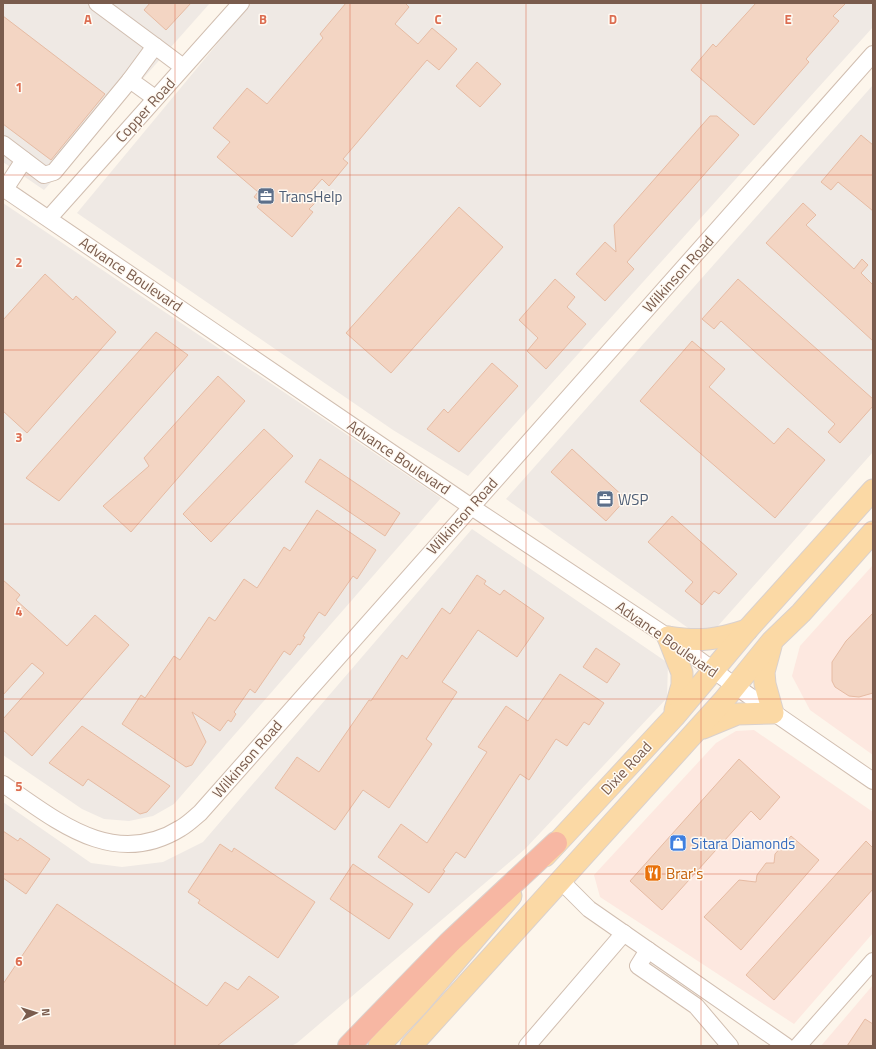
<svg xmlns="http://www.w3.org/2000/svg" width="876" height="1049" viewBox="0 0 876 1049" font-family="'Titillium Web',sans-serif">
<style>
.commercial{fill:#fde8e0}
.industrial{fill:#efe9e4}
.building{fill:#f3d5c3;stroke:#e6bba3}
.lines{fill:none;stroke-linecap:round;stroke-linejoin:round}
.minor-casing{stroke:#d1beb0;stroke-width:18}
.major-casing{stroke:#dad1cd;stroke-width:23}
.highway-casing{stroke:#dad1cd;stroke-width:24}
.minor{stroke:#fff;stroke-width:16}
.major{stroke:#fbd9a5;stroke-width:21}
.highway{stroke:#f7b7a3;stroke-width:22}
.grid{fill:none;stroke:#dc6d51;stroke-width:1;stroke-opacity:0.55}
.labels{text-anchor:middle;dominant-baseline:central;stroke-width:3;stroke-linejoin:round;paint-order:stroke}
.street-label{font-size:15px;fill:#7a5c4d;stroke:#fffaf3}
.service-label{font-size:15px;fill:#4e5e75;stroke:#fffaf3;text-anchor:start}
.shop-label{font-size:15px;fill:#366cbe;stroke:#fffaf3;text-anchor:start}
.food-label{font-size:15px;fill:#c56008;stroke:#fffaf3;text-anchor:start}
.grid-label{font-size:13px;text-anchor:middle;font-weight:bold;fill:#dc6d51;stroke:#fffaf3;stroke-width:3;stroke-linejoin:round;paint-order:stroke}
</style>
<rect width="100%" height="100%" fill="#fdf6ec"/>
<g class="commercial">
<path d="M873 565V755L810 710 792 676 800 646Z"/>
<path d="M754 730 873 812V933L794 1024 600 897 594 875 716 743 736 731Z"/>
<path d="M873 985V1046H821Z"/>
</g>
<g class="industrial">
<path d="M3 3H210L44 190 3 162Z"/>
<path d="M251 3H873V27L468 476 393 430 77 213Z"/>
<path d="M873 85V452L717 627 691 630 506 499Z"/>
<path d="M3 203 441 498 174 804 153 816 129 821 104 819 82 809 3 755Z"/>
<path d="M472 529 668 663 667 698 525 849 297 1043 291 1046H3V802L91 863 122 867 163 862 203 842Z"/>
</g>
<g class="building">
<path d="M150 3H191L166 30 144 10Z"/>
<path d="M346 3H405L409 7 395 24 418 44 432 28 457 49 439 70 427 60 343 159 348 163 329 186 322 179 307 196 315 203 309 209 313 212 292 237 257 207 261 202 254 197 258 192 217 157 230 142 213 128 247 88 267 104 323 38 320 34Z"/>
<path d="M756 3H846L833 16 839 21 806 59 809 62 754 125 691 70 713 44 716 47Z"/>
<path d="M3 16 105 94 51 160 3 124Z"/>
<path d="M477 62 501 84 480 107 456 86Z"/>
<path d="M710 116H717L739 135 627 262 634 269 605 301 576 274 605 242 616 252 614 225Z"/>
<path d="M861 135 873 145V211L838 182 831 190 821 182Z"/>
<path d="M803 203 816 215 806 225 854 269 862 259 868 265 861 273 873 285V341L766 243Z"/>
<path d="M459 207 503 247 391 373 346 333Z"/>
<path d="M45 274 73 300 76 296 116 332 27 433 3 411V320Z"/>
<path d="M555 279 575 297 567 307 586 324 546 369 527 351 538 338 519 320Z"/>
<path d="M738 279 873 399V406L840 443 828 432 835 424 721 321 714 329 702 319Z"/>
<path d="M156 332 188 355 59 501 26 478Z"/>
<path d="M692 341 725 369 709 387 774 444 788 428 825 460 775 518 640 401Z"/>
<path d="M492 363 518 386 459 452 427 429 444 409 448 413Z"/>
<path d="M218 376 245 401 131 532 103 506 149 466 144 458Z"/>
<path d="M264 429 293 456 211 542 183 514Z"/>
<path d="M572 449 626 499 606 521 551 472Z"/>
<path d="M320 459 400 513 385 536 305 482Z"/>
<path d="M317 510 376 550 357 579 353 576 325 616 319 612 303 636 305 637 300 645 298 644 290 655 284 651 255 693 250 689 234 712 236 714 231 722 228 720 220 731 192 712 206 742 192 765 186 767 122 724 141 695 145 698 174 656 180 660 209 617 215 621 244 579 257 588 284 547 290 551Z"/>
<path d="M672 516 737 574 719 594 714 591 702 605 685 591 693 582 648 542Z"/>
<path d="M477 575 486 581 484 584 500 595 504 590 544 618 517 657 478 630 442 682 457 692 426 739 432 744 389 808 363 790 335 830 275 788 297 757 319 772 369 700 371 701 402 655 407 659 442 608 450 614Z"/>
<path d="M3 580 20 595 16 600 67 646 95 615 129 645 32 756 3 730V719L44 673 32 663 3 695Z"/>
<path d="M873 613V693L859 697 849 696 835 687 832 681V662L846 641Z"/>
<path d="M596 648 620 664 607 683 583 667Z"/>
<path d="M560 674 604 703 589 725 584 722 567 746 556 739 529 780 520 774 465 858 456 852 443 870 445 871 429 893 378 857 401 824 427 843 487 752 478 747 506 706 528 721Z"/>
<path d="M82 726 170 786 147 812 140 814 88 779 83 786 49 763Z"/>
<path d="M739 759 780 797 760 820 751 811 662 910 630 881Z"/>
<path d="M3 831 18 841 20 838 50 859 26 894 3 878Z"/>
<path d="M791 836 819 860 741 950 704 917 739 880 756 882 757 875 766 863H774L775 854Z"/>
<path d="M866 841 873 848V889L774 1000 746 975Z"/>
<path d="M220 844 232 852 234 848 315 902 278 958 198 903 200 900 188 892Z"/>
<path d="M353 864 413 904 389 939 330 899Z"/>
<path d="M57 904 207 1006 225 982 238 990 249 976 279 997 217 1046H3V984Z"/>
<path d="M865 1019 873 1024V1046H847Z"/>
</g>
<g class="lines">
<defs>
<g id="minor">
<path d="M97 3 155 46"/>
<path d="M155 98 130 80 155 46 183 67"/>
<path d="M3 144 44 175 54 172 130 80"/>
<path d="M3 188 470 506 668 637 735 686 873 781"/>
<path d="M5 189 24 160"/>
<path d="M49 218 241 3"/>
<path d="M3 784C57 821 114 870 181 828 188 824 194 818 200 813L873 54"/>
<path d="M561 881 589 909 786 1046"/>
<path d="M648 950 638 966 696 1006 730 1046"/>
<path d="M527 1046 624 933"/>
<path d="M798 1046 873 961"/>
</g>
<g id="major">
<path d="M668 637 682 673V685L675 710"/>
<path d="M668 637C699 642 717 640 747 630"/>
<path d="M703 728 737 714 773 713 765 684 764 672 771 646"/>
<path d="M545 856 674 717 747 630 873 490"/>
<path d="M379 1046 419 1004 511 896"/>
<path d="M411 1046 724 700 772 641 801 613 873 532"/>
</g>
<path id="highway" d="M349 1046 449 943 556 843"/>
</defs>
<use href="#minor" class="minor-casing"/>
<use href="#major" class="major-casing"/>
<use href="#highway" class="highway-casing"/>
<use href="#minor" class="minor"/>
<use href="#major" class="major"/>
<use href="#highway" class="highway"/>
</g>
<path class="grid" d="M175 3V1046M350 3V1046M526 3V1046M701 3V1046M3 175H873M3 350H873M3 524H873M3 699H873M3 874H873"/>
<defs>
<symbol id="office-square" viewBox="-11 -11 22 22"><rect x="-9" y="-9" width="18" height="18" rx="4" fill="#5c6f8a" stroke="#fffaf3"/><path d="M-6-3h4V-5.5h4V-3h4V5H-6ZM-1-4.5V-3h2v-1.5ZM-6 0V1H6V0Z" fill="#fff"/></symbol>
<symbol id="shop-square" viewBox="-11 -11 22 22"><rect x="-9" y="-9" width="18" height="18" rx="4" fill="#3f7fe0" stroke="#fffaf3"/><path d="M-5-2.5h2.3a2.7 3.5 0 0 1 5.4 0H5L5.5 6h-11ZM-1.5-2.5h3a1.5 2.3 0 0 0-3 0Z" fill="#fff"/></symbol>
<symbol id="restaurant-square" viewBox="-11 -11 22 22"><rect x="-9" y="-9" width="18" height="18" rx="4" fill="#e8710a" stroke="#fffaf3"/><path d="M-5-6h1v4h1v-4h1v4h1v-4h1v5L-1.5 .5V6h-2V.5L-5-1ZM5-6V6H3V1.5H1.5Q1.5-4 5-6Z" fill="#fff"/></symbol>
</defs>
<g fill-rule="evenodd">
<use href="#office-square" x="256" y="186" width="20" height="20"/>
<use href="#office-square" x="595" y="489" width="20" height="20"/>
<use href="#shop-square" x="668" y="833" width="20" height="20"/>
<use href="#restaurant-square" x="643" y="863" width="20" height="20"/>
</g>
<g class="labels">
<g class="street-label">
<text transform="translate(145 110) rotate(-48)">Copper Road</text>
<text transform="translate(131 274) rotate(34)">Advance Boulevard</text>
<text transform="translate(678 274) rotate(-48)">Wilkinson Road</text>
<text transform="translate(399 457) rotate(34)">Advance Boulevard</text>
<text transform="translate(462 516) rotate(-48)">Wilkinson Road</text>
<text transform="translate(667 639) rotate(35)">Advance Boulevard</text>
<text transform="translate(247 759) rotate(-49)">Wilkinson Road</text>
<text transform="translate(626 768) rotate(-47)">Dixie Road</text>
</g>
<g class="service-label">
<text x="279" y="196">TransHelp</text>
<text x="618" y="499">WSP</text>
</g>
<g class="shop-label">
<text x="691" y="843">Sitara Diamonds</text>
</g>
<g class="food-label">
<text x="666" y="873">Brar's</text>
</g>
</g>
<g class="grid-label">
<text x="88" y="24">A</text>
<text x="263" y="24">B</text>
<text x="438" y="24">C</text>
<text x="613" y="24">D</text>
<text x="788" y="24">E</text>
<text x="19" y="92">1</text>
<text x="19" y="267">2</text>
<text x="19" y="442">3</text>
<text x="19" y="616">4</text>
<text x="19" y="791">5</text>
<text x="19" y="966">6</text>
</g>
<rect width="876" height="1049" fill="none" stroke="#7a5c4d" stroke-width="8"/>
<g transform="translate(36 1013) rotate(86)" stroke="#fffaf3" stroke-width="3" paint-order="stroke">
<path d="M0-3L7 15L0 10L-7 15Z" fill="#7a5c4d"/>
<text y="-6" font-size="11" font-weight="bold" text-anchor="middle" fill="#7a5c4d">N</text>
</g>
</svg>
